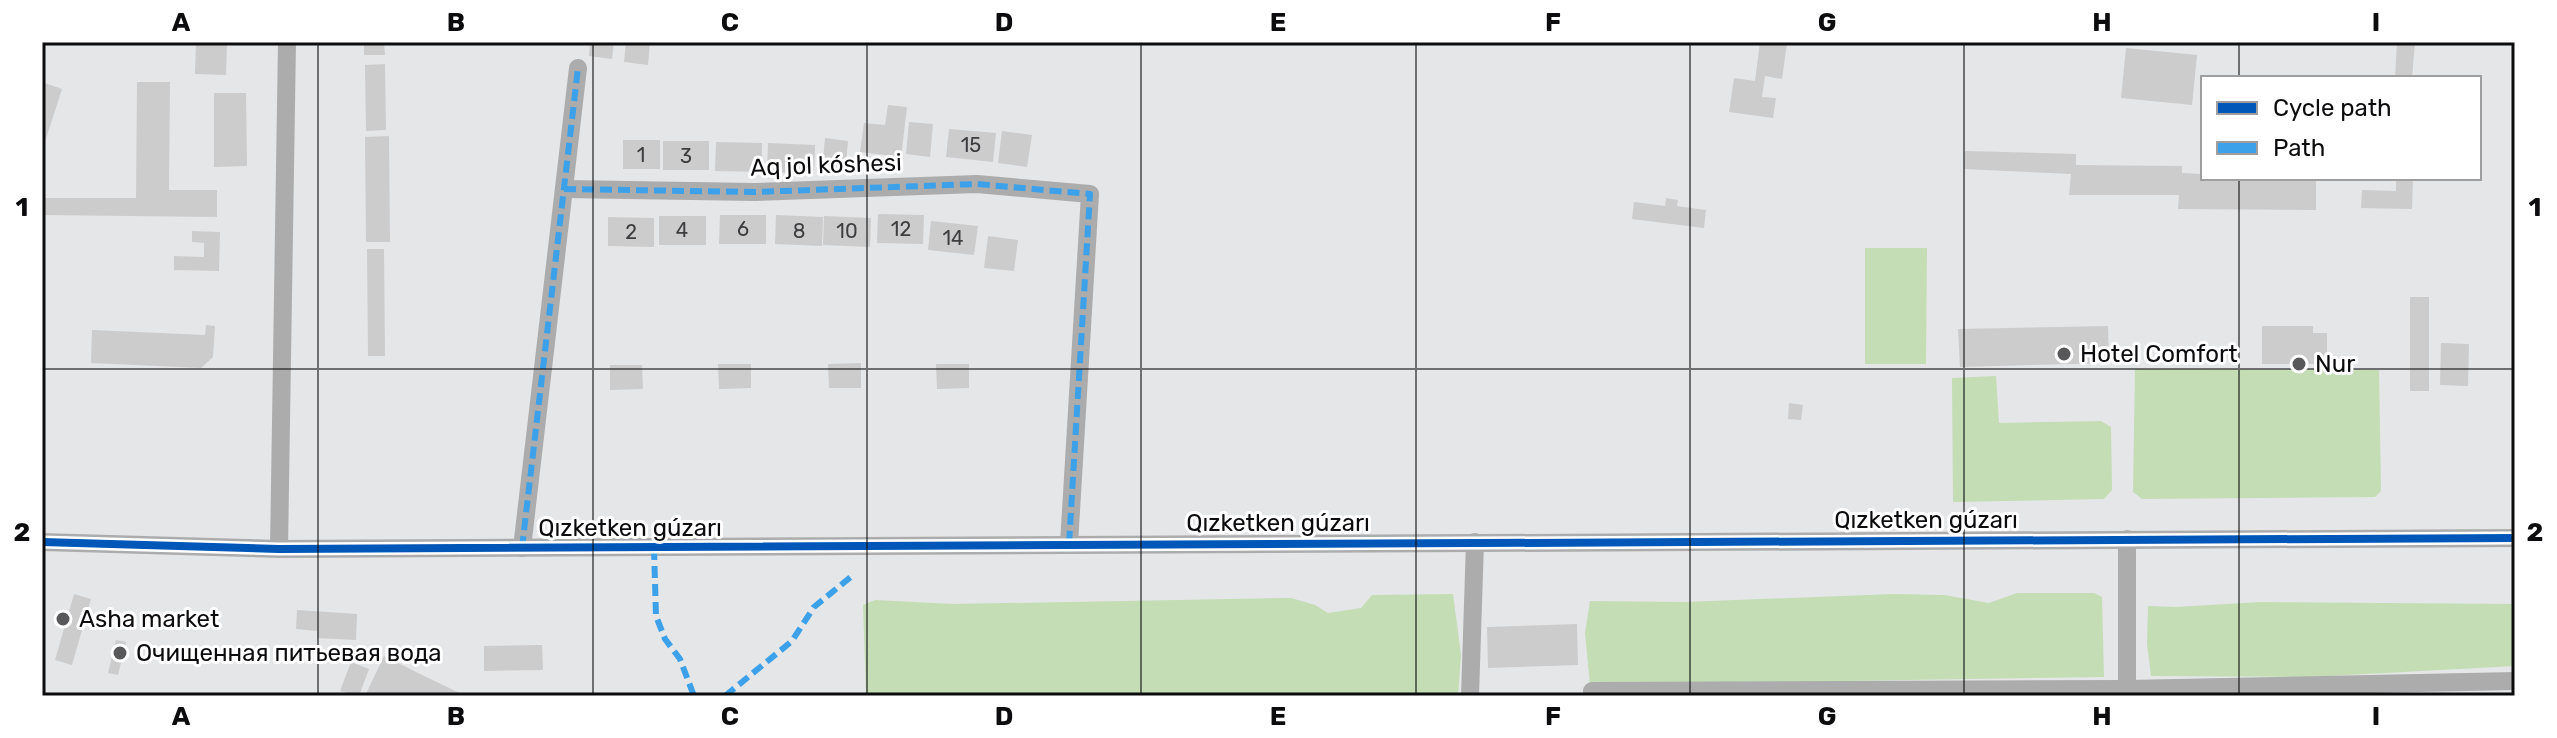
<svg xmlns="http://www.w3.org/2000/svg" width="2557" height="738" viewBox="0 0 2557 738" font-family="Rubik,sans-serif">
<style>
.green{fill:#c4ddb4}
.building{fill:#cccccd}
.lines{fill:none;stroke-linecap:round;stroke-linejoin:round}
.minor{stroke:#acacac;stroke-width:18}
.quiet{stroke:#3ca1e9;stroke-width:6;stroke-dasharray:12 6;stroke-linecap:butt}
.cycleway-casing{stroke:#fff;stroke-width:13}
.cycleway{stroke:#0057b8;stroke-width:8}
.grid{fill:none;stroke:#0c0c0e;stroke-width:2;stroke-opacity:0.55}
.poi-dot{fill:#58585a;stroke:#fff;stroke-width:3}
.labels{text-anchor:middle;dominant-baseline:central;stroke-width:6;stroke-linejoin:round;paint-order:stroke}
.number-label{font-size:20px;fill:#3d3d3f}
.street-label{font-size:24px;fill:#0c0c0e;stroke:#fff}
.poi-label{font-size:24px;fill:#0c0c0e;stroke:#fff;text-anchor:start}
.neatline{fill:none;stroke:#0c0c0e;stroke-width:3}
.grid-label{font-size:26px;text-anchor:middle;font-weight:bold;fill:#0c0c0e}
</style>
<rect width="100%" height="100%" fill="#e4e6e8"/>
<g class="green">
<path d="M1865 248H1927L1926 364H1865Z"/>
<path d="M2135 369 2379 370 2381 491 2375 497 2142 499 2133 492Z"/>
<path d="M1996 376 1999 423 2101 421 2111 427 2112 490 2104 499 1953 502 1952 378Z"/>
<path d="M2017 593H2094L2102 597 2104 677 1590 685 1585 633 1590 601 1685 602 1894 594 1944 595 1989 603Z"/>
<path d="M1453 594 1461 655 1458 696H866L863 605 875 600 953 604 1291 598 1315 605 1328 613 1361 608 1372 595Z"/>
<path d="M2261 602 2515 604V666L2310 677 2151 676 2147 644 2148 606 2176 607Z"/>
</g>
<g class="building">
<path d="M196 42 227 43 226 75 195 74Z"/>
<path d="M364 42H384L385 55H364Z"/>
<path d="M590 42H614L612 59 589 56Z"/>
<path d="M626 42H650L648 65 624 62Z"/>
<path d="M1760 42 1787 43 1782 79 1765 76 1762 97 1776 98 1773 118 1729 112 1734 78 1755 81Z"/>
<path d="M2397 42H2415L2412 78H2395Z"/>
<path d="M2126 48 2197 55 2192 105 2121 98Z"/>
<path d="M385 64 386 130 366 131 365 65Z"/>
<path d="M42 82 62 89 43 148H42Z"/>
<path d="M137 82H170L169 190H217V217L42 215V198H136Z"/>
<path d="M214 93H246L247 166 214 167Z"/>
<path d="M888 105 907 107 901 157 860 152 864 123 885 125Z"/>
<path d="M909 122 933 124 930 157 906 154Z"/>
<path d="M949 129 996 133 993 162 946 157Z"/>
<path d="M1002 131 1032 135 1027 167 998 163Z"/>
<path d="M389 136 390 242H366L365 137Z"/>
<path d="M825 138 848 141 845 173 822 171Z"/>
<rect x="623" y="140" width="37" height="29"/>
<rect x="663" y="141" width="46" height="29"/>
<path d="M716 142 762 143V172L715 171Z"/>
<path d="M768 143 815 145 814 174 767 172Z"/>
<path d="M1965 151 2076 154V165L2182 166V173L2203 174V178H2316V210L2178 209 2179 195H2069L2071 174 1964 169Z"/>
<path d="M2396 178H2413L2412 209 2361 208 2362 190 2396 191Z"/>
<path d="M1666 198 1678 200 1677 206 1706 210 1704 228 1632 219 1634 202 1665 206Z"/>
<path d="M878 214 924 215 923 244 877 243Z"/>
<path d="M720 215H766V244H719Z"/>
<path d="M776 215 823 217 822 246 775 244Z"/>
<rect x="659" y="216" width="47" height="29"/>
<path d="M824 216 871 218 870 247 823 245Z"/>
<path d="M608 217 654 218V247L608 246Z"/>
<path d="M931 221 978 226 974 255 928 250Z"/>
<path d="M192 231 220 232 219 271 174 270V256L204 257V243L192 242Z"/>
<path d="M988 236 1018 240 1014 271 984 268Z"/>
<path d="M367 249H384L385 356H368Z"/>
<rect x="2410" y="297" width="19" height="94"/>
<path d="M206 325 215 326 213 357 201 368 91 363 92 330 205 335Z"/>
<path d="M2108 326 2109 363 1960 367 1958 329Z"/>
<path d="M2262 326H2313V333H2327V364H2262Z"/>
<path d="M2441 343 2469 344 2468 386 2440 385Z"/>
<path d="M861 363V388H829L828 364Z"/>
<path d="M718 364H751V388L719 389Z"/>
<path d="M936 364H969V388L937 389Z"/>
<path d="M610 365H642L643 389 610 390Z"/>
<path d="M1789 403 1803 405 1801 420 1788 419Z"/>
<path d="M74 594 91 599 72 665 55 660Z"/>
<path d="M297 610 357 614 356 640 317 638V631L296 629Z"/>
<path d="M1577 624 1578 665 1488 668 1487 627Z"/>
<path d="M116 640 126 642 118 675 108 673Z"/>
<path d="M542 645 543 670 484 671V646Z"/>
<path d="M384 656 424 676 466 696H365Z"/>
<path d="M351 662 369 669 359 696 340 691Z"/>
</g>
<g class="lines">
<g class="minor">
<path d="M564 189 755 192 977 184 1090 194 1069 544"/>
<path d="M42 542 279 549 2515 538"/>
<path d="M522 548 578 68"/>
<path d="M279 549 287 42"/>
<path d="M1470 696 1475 542"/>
<path d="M1592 696V691L2127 689 2515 681"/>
<path d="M2127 696V539"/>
</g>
<g class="quiet">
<path d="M564 189 755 192 977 184 1090 194 1069 544"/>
<path d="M522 548 578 68"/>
<path d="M654 548 656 616 665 639 680 659 694 696"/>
<path d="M725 696 792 641 814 607 852 576"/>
</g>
<defs>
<path id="cycleway" d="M42 542 279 549 2515 538"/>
</defs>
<use href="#cycleway" class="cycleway-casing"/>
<use href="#cycleway" class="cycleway"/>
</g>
<path class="grid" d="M318 42V696M593 42V696M867 42V696M1141 42V696M1416 42V696M1690 42V696M1964 42V696M2239 42V78M2239 178V696M42 369H2515"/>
<g class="poi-dot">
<circle cx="2064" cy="354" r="8"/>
<circle cx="2299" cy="364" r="8"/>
<circle cx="63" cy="619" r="8"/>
<circle cx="120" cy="653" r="8"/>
</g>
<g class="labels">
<g class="number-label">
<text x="971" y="145">15</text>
<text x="641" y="155">1</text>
<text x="686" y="156">3</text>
<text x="743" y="229">6</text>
<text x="901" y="229">12</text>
<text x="682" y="230">4</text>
<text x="799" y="231">8</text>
<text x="847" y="231">10</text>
<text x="631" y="232">2</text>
<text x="953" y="238">14</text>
</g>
<g class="street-label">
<text transform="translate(826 165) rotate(-2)">Aq jol kóshesi</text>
<text x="1926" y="520">Qızketken gúzarı</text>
<text x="1278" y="523">Qızketken gúzarı</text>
<text x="630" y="528">Qızketken gúzarı</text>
</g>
<g class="poi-label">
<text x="2080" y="354">Hotel Comfort</text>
<text x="2315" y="364">Nur</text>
<text x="79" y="619">Asha market</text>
<text x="136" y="653">Очищенная питьевая вода</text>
</g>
</g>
<rect width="2557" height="738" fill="none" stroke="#ffffff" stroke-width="88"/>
<rect x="2201" y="76" width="280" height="104" fill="#ffffff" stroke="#9e9e9f" stroke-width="2"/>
<rect x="2217" y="102" width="40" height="12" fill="#0057b8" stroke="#9e9e9f" stroke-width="2"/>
<text x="2273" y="116" font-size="24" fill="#0c0c0e">Cycle path</text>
<rect x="2217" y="142" width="40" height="12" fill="#3ca1e9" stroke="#9e9e9f" stroke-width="2"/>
<text x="2273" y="156" font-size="24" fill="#0c0c0e">Path</text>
<rect x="44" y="44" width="2469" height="650" class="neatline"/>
<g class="grid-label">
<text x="181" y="31">A</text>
<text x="456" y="31">B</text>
<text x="730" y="31">C</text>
<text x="1004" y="31">D</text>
<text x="1278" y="31">E</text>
<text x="1553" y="31">F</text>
<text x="1827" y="31">G</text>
<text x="2102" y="31">H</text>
<text x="2376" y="31">I</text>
<text x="22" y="216">1</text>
<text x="2535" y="216">1</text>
<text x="22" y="541">2</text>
<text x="2535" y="541">2</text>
<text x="181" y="725">A</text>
<text x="456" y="725">B</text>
<text x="730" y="725">C</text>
<text x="1004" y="725">D</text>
<text x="1278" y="725">E</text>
<text x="1553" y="725">F</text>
<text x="1827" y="725">G</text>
<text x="2102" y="725">H</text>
<text x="2376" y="725">I</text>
</g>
</svg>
